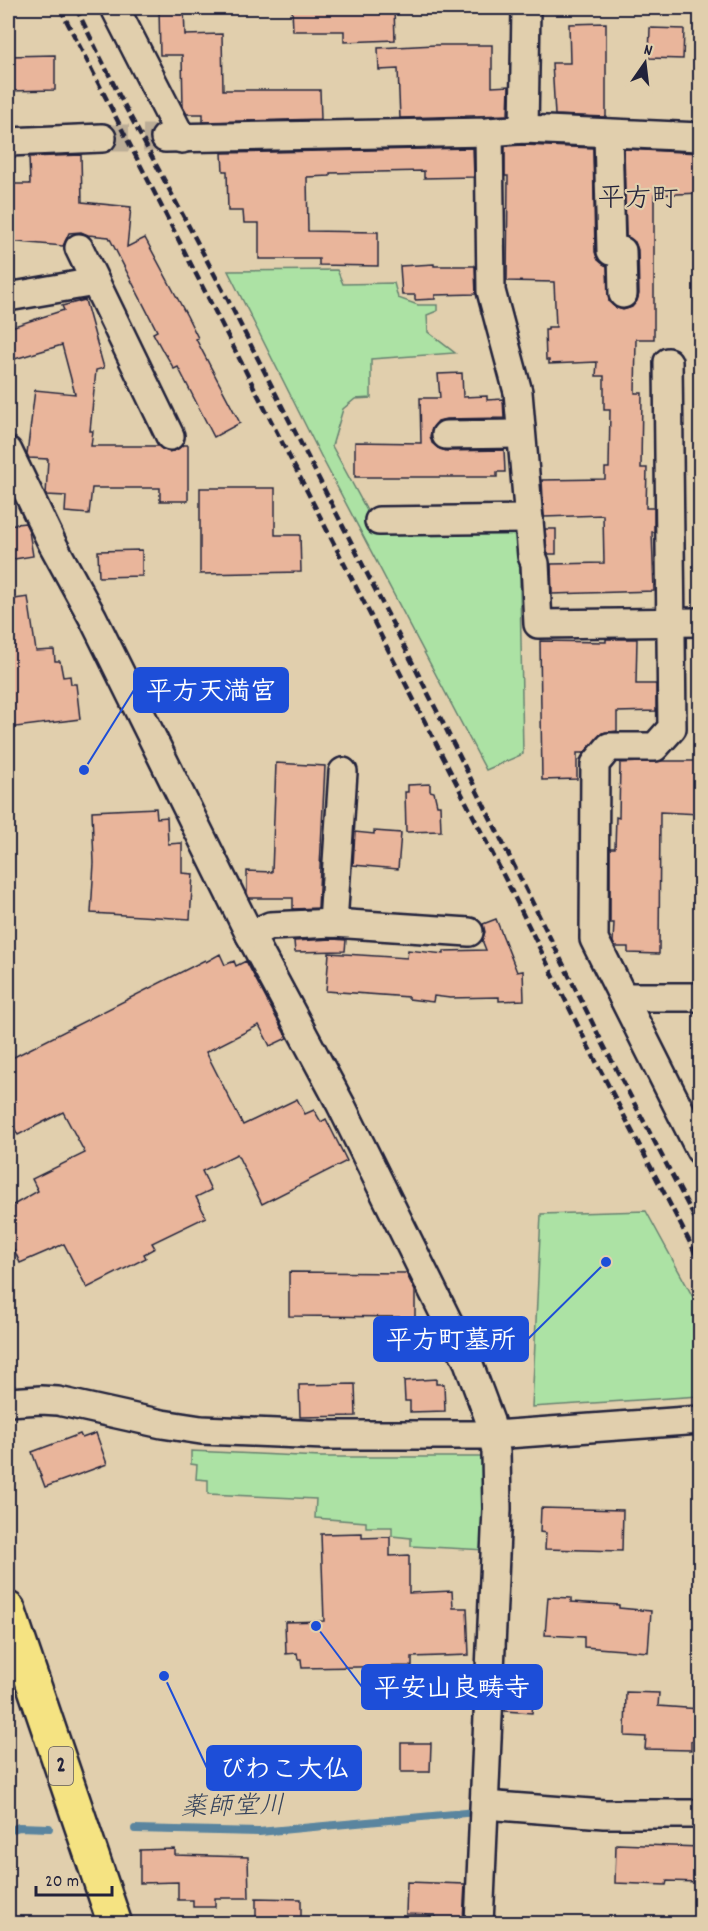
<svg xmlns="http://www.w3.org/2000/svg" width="708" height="1931" viewBox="0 0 708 1931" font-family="Dekko,'Klee One',sans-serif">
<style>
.green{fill:#ace2a4;stroke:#678270;stroke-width:1.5}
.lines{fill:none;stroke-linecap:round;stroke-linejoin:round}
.stream{stroke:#5a859f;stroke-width:8}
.building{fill:#e9b59b;stroke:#22223b;stroke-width:1.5}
.minor-tunnel{stroke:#bbac96;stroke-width:27;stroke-dasharray:27 14;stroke-linecap:butt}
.minor-casing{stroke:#22223b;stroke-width:32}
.major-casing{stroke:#22223b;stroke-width:38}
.minor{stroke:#e1cfad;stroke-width:27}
.major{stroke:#f5e382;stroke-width:33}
.rail{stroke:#22223b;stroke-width:4.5;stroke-dasharray:9 4.5;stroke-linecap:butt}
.labels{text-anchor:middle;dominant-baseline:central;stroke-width:4.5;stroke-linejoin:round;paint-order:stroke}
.shield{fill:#e1cfad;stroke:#5b565d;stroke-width:1.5}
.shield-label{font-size:22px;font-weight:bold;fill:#22223b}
.water-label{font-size:26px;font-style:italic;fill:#35435c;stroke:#e1cfad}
.quarter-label{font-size:27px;fill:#22223b;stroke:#e1cfad}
.leader{fill:none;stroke:#1d4ed8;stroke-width:2}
.callout-dot{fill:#1d4ed8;stroke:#e1cfad;stroke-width:2}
.callout{fill:#1d4ed8;stroke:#1d4ed8;stroke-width:2}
.callout-label{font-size:26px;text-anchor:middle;font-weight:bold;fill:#fff}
</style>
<rect width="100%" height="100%" fill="#e1cfad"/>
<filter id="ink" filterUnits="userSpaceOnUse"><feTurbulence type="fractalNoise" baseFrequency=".0167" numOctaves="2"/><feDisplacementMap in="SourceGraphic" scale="12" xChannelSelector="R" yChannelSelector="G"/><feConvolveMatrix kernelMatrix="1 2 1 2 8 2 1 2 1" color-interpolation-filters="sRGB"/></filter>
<g filter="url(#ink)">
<g class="green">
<path d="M337 270 343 284 394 283 398 298 418 305H437V311L427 315 428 332 455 353 371 359V398L355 399 343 409 332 446 378 531 519 530 523 754 486 770 321 456 228 271Z"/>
<path d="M646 1211 700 1310V1396L532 1407 541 1214Z"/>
<path d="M191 1451 321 1457H481L488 1469 486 1550 411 1546V1538L392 1536V1527H366V1522L315 1518 316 1499 208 1494V1480L196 1479 197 1465 191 1464Z"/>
</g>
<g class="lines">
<g class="stream">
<path d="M135 1829 259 1832 476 1812"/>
<path d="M8 1831 19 1827 49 1828"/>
</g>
</g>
<g class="building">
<path d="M159 8H184L185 35 222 34 223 90H320L321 119 203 122V114H187L183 107 182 55H160Z"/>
<path d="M292 8H394L395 40 344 42V31H293Z"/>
<path d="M606 23V117L555 115 552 63H570L569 24Z"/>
<path d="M650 28 684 29 683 59 649 58Z"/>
<path d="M435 45H492V87L509 86 508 115 400 118 398 69 379 70 378 48Z"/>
<path d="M55 55V90L8 91V56Z"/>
<path d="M524 145 593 148 595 252 598 260 607 266 609 302 615 307 623 310 632 307 637 301 639 294 638 250 635 242 626 236 624 149 700 153V193L654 195V339H636L635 393H642L641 468H647L646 508H654V532H652L654 591 552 594 551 564 604 563 603 515 544 517 542 480 605 479V468H609L610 410H604V376H596L597 362 549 364V360H546L545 330H548V327H556L554 282 507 281 508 176H505V146Z"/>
<path d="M473 148 474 177 424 178V171L330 173V176L307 177 308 231 378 232V266L319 265V259H259V223H244L243 211H228L227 171H223L222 153Z"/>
<path d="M81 155 82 202 131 207 127 247 145 238 187 316 198 338 196 339 240 423 214 437 178 367 174 369 166 355H165L153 333 157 331 109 237 88 235 81 232 69 233 63 246 8 241V184H30L29 157Z"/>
<path d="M434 264V266H475L476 294 435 295V299L415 300V295H402L400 266Z"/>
<path d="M85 300 104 368 96 370 90 431H93L91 446H158L162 449 169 452 176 450 183 445H188V501H160V488H92L89 514 65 512 66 496 46 495 48 459 29 458 27 454 35 390 75 394 62 345 8 361V328L64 310 62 306Z"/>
<path d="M462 373 463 397 487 396V400L503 399 504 418 446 419 438 421 432 428 430 436 432 443 438 448 446 451 504 450 505 472H497V477H355V442L421 443 420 398H440L438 374Z"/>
<path d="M200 488H275V535H300L301 572 200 574Z"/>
<path d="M25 523 29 531 33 556 8 560V525Z"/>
<path d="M545 529H556V554H548L547 552Z"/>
<path d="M142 550V576L99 577 98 551Z"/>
<path d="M28 597 36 651 54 650 55 661H60L63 677 70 676 71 684H76L80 719 8 728V600Z"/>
<path d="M606 639H637L636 684H656V711L617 712V731L602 733 584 753H577V779L542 780 540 641 606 642Z"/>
<path d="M662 761H700V814L660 812 659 954 628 953V947H615L613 942 614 923H610V848H615L616 817 619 818 620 763Z"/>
<path d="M276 763 325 766 318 908 293 909V898H249L247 893V871L272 872Z"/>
<path d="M430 784V791L434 792 437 805H440L441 831 406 832 405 792H408V785Z"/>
<path d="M156 808 157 818 167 817 168 844 182 843V873L193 874 190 919 91 913 94 863 92 811Z"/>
<path d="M374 831 401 833 398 869 353 865 355 832 374 834Z"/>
<path d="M496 919 517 972 523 971 524 1000 499 1001V997L450 998 434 996 433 1002 409 999V997L326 991 329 953 407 958 408 950 444 954V951L486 950 482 940 485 932 483 924Z"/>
<path d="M333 939 346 940 345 951 295 952 294 941Z"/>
<path d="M220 954 225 965 234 961 236 966 246 961 287 1038 270 1046 259 1025 206 1052 243 1125 297 1099 305 1114 314 1110 321 1122 326 1119 347 1161 262 1204 237 1154 202 1171 211 1190 196 1197 206 1217 152 1243 155 1248 144 1254 146 1258 87 1288 64 1244 20 1263 8 1236V1208L38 1191 32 1179 85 1153 63 1112 18 1135 8 1116V1060L205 960 206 962Z"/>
<path d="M289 1272 406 1273 415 1291V1317L289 1316Z"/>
<path d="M436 1379V1384H444L445 1411 410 1412V1401H405L404 1381Z"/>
<path d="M355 1384 356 1416 300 1417 299 1385Z"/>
<path d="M96 1433 107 1464 45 1487 32 1452 80 1434 82 1438Z"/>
<path d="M541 1508 623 1510 622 1551 545 1549 546 1533 540 1532Z"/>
<path d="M362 1533V1538L390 1537V1556L409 1555V1593L452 1591 453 1608H467L469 1655 412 1657V1666L302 1668 301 1659H298L297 1653 286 1654 285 1622 324 1621 321 1534Z"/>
<path d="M548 1597 571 1598V1602L619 1605V1608L651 1611 648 1652 584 1647V1637L545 1635Z"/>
<path d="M508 1684 535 1686 532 1713 505 1711Z"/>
<path d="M626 1692 659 1693 658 1706 700 1709V1741H691V1750L645 1749 646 1737 625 1736Z"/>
<path d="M401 1743H431L430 1772H401Z"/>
<path d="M616 1844 700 1847V1882L667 1881 666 1885 615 1883Z"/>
<path d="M175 1849V1855L248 1857 249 1898H215V1907H193V1900H178V1882L140 1883V1850Z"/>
<path d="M407 1882 465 1884 463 1921 435 1920V1915L406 1914Z"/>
<path d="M256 1898 301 1899V1923H256Z"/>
</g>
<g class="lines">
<path class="minor-tunnel" d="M102 138H165"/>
<defs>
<g id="minor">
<path d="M115 8 182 139"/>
<path d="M524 129 526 8"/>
<path d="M489 132 491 291 518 392 532 556 535 563 538 624 700 622"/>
<path d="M608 134 611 251H622L623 294"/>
<path d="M165 138 489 132 524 129 700 137"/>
<path d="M8 142 102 138"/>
<path d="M79 248 170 436"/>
<path d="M8 297 95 282"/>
<path d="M446 435 521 434"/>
<path d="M8 451 52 543 93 618 250 935 341 1105 468 1362 490 1421 496 1452 497 1509 479 1924"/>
<path d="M379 521 529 519"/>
<path d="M333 923 343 772"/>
<path d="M250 935 270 926 333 923 469 932"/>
<path d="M623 997 594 939 595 764 609 747H655L672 728 668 362"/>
<path d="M700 997H623L700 1150"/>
<path d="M8 1402 41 1400 58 1401 162 1424 201 1430 325 1435H493L700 1420"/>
<path d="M485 1805 604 1814H700"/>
</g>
<path id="major" d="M8 1609 115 1924"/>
</defs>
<use href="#minor" class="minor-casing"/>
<use href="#major" class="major-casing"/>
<use href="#minor" class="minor"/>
<use href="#major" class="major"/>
<g class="rail">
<path d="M60 8 511 890 589 1048 700 1262"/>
<path d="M76 8 119 95 228 300 438 713 602 1042 700 1228"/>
</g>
</g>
</g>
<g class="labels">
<rect class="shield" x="49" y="1747" width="24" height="38" rx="4.5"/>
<g class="shield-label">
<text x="61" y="1766">2</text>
</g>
<g class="water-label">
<text transform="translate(233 1808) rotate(-1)">薬師堂川</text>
</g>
<g class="quarter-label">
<text x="638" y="200">平方町</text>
</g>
</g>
<path class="leader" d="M84 770L134 690M606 1262L528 1339M316 1626L362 1687M164 1676L207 1768"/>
<g class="callout-dot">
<circle cx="84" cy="770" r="6"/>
<circle cx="606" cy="1262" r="6"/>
<circle cx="316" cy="1626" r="6"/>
<circle cx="164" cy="1676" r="6"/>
</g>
<g class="callout">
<rect x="134" y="668" width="154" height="44" rx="6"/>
<rect x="374" y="1317" width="154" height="44" rx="6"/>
<rect x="362" y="1665" width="180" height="44" rx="6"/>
<rect x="207" y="1746" width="154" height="44" rx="6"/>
</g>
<g class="callout-label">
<text x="211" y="699">平方天満宮</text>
<text x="451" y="1348">平方町墓所</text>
<text x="452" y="1696">平安山良畴寺</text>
<text x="284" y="1777">びわこ大仏</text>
</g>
<rect width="708" height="1931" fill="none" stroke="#e1cfad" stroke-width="30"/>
<rect x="15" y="15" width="678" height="1901" fill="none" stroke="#22223b" stroke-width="2" filter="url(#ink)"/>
<g transform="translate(645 63) rotate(14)" stroke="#e1cfad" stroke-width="4.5" paint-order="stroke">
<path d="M0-4.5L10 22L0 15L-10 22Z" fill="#22223b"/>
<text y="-9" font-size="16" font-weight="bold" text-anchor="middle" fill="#22223b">N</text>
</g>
<path d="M36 1886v9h76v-9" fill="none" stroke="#22223b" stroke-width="3"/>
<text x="45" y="1886" font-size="18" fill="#22223b" stroke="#e1cfad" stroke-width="4.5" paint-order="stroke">20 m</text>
</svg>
